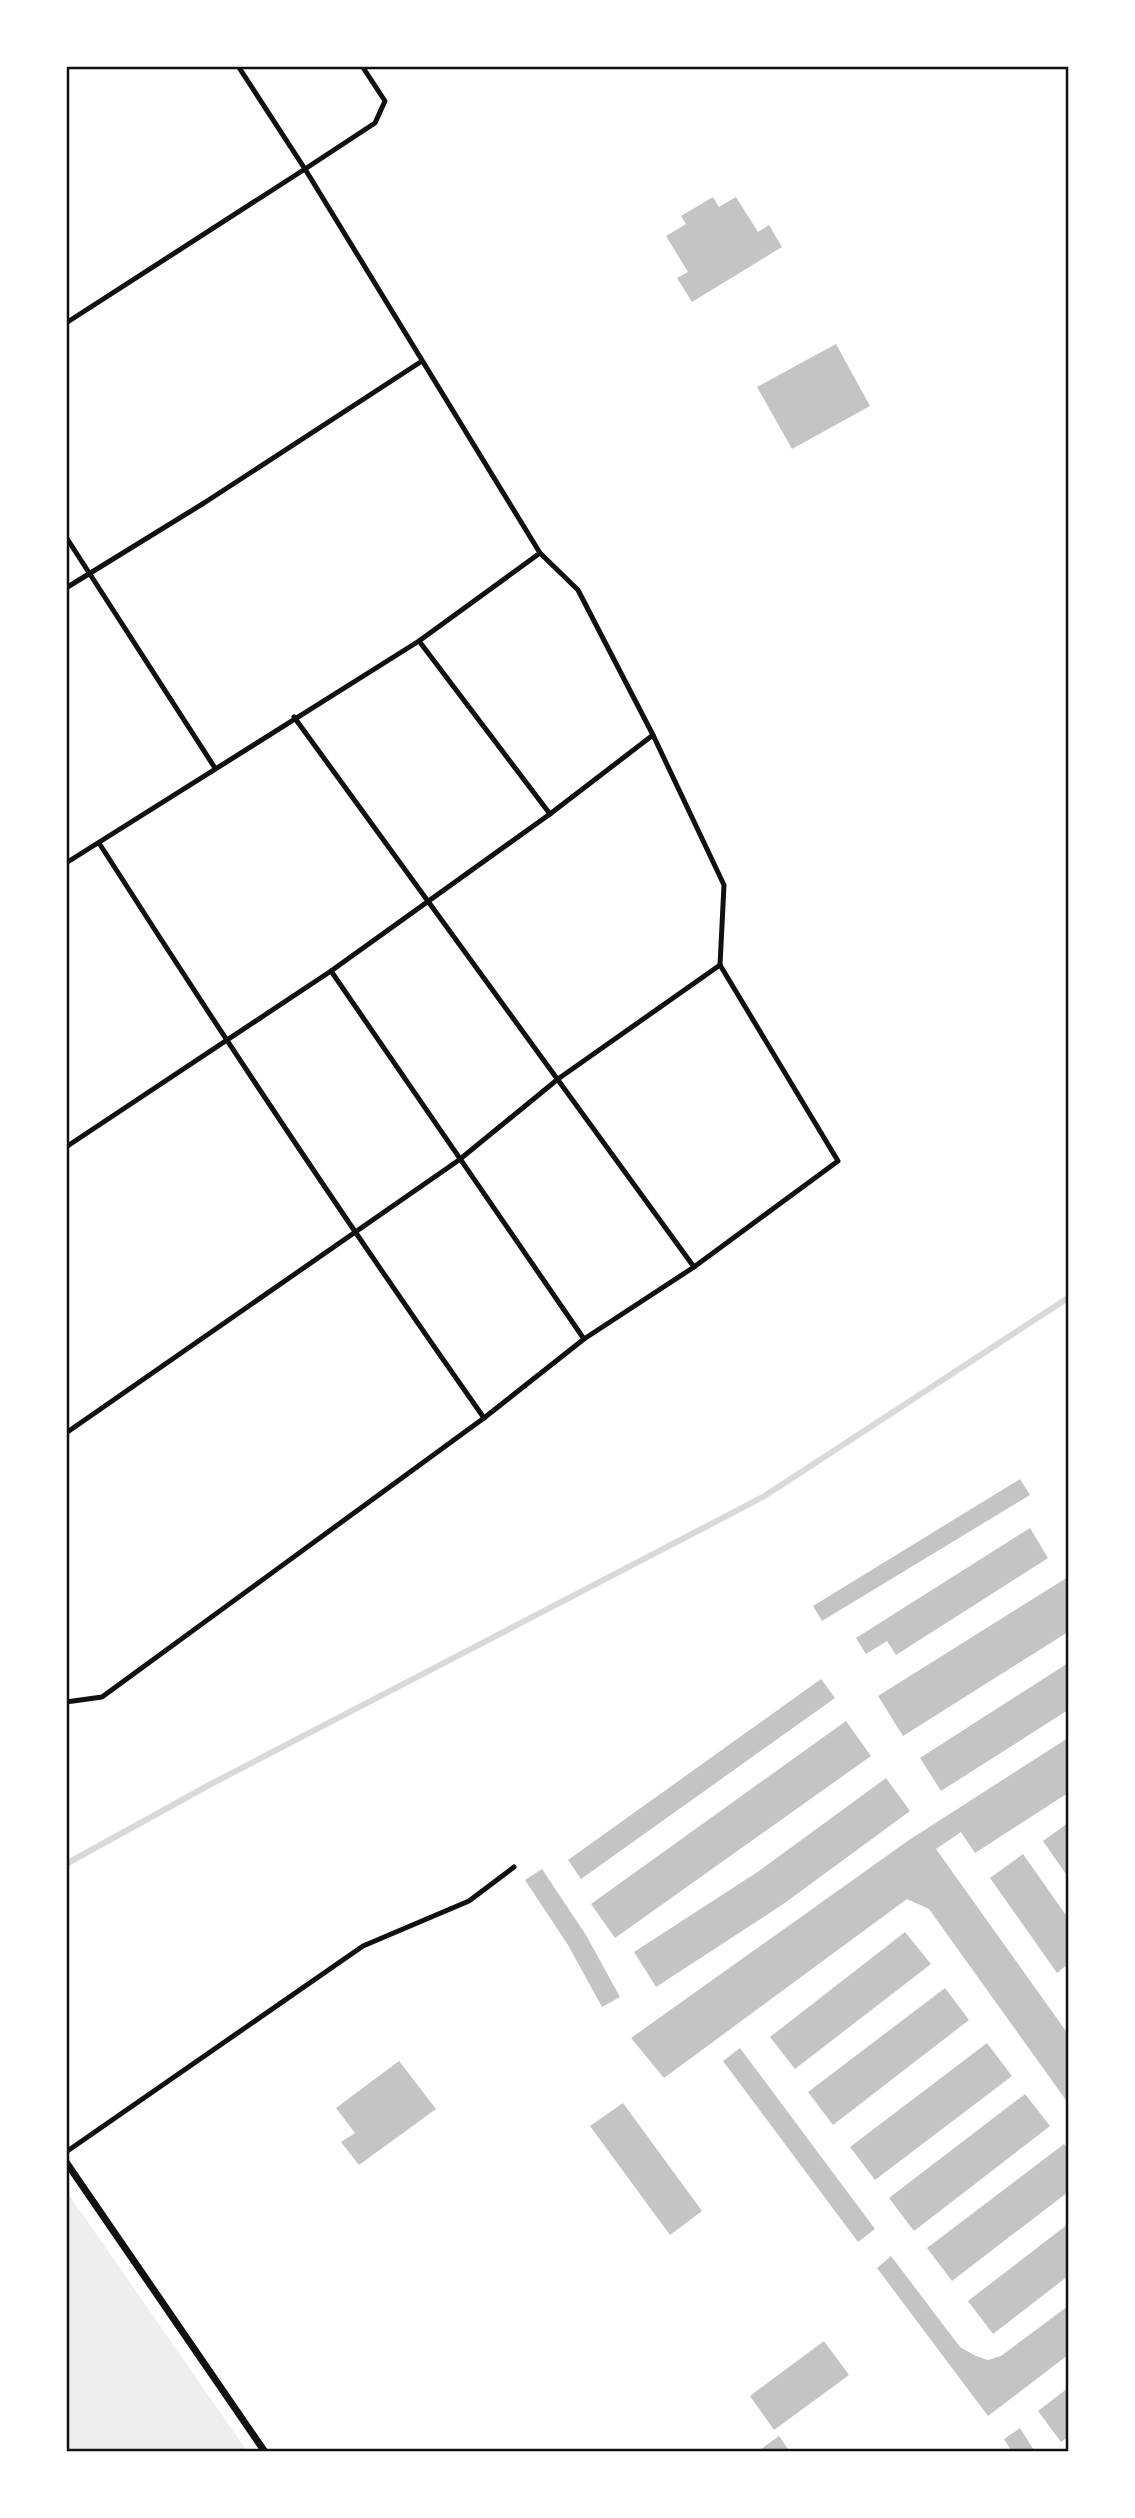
<svg xmlns="http://www.w3.org/2000/svg" width="1135" height="2518" viewBox="0 0 1135 2518" font-family="'Open Sans',sans-serif">
<style>
.green{fill:#eee}
.lines{fill:none;stroke-linecap:round;stroke-linejoin:round}
.stream{stroke:#d9d9d9;stroke-width:6}
.building{fill:#c4c4c4}
.service{stroke:#111;stroke-width:5}
.minor{stroke:#111;stroke-width:7}
.neatline{fill:none;stroke:#111;stroke-width:2.5}
</style>
<rect width="100%" height="100%" fill="#fff"/>
<path class="green" d="M66 2192H67L247 2451H67Z"/>
<g class="lines">
<path class="stream" d="M66 1864 211 1784 763 1497 1068 1298"/>
</g>
<g class="building">
<path d="M713 197 719 207 736 197 758 232 769 225 782 247 692 302 677 278 688 272 666 236 686 224 681 216Z"/>
<path d="M836 344 870 406 792 449 757 387Z"/>
<path d="M1020 1479 1030 1495 822 1621 813 1606Z"/>
<path d="M1030 1528 1048 1558 896 1655 887 1641 866 1654 856 1638Z"/>
<path d="M1068 1577V1632L903 1736 878 1696Z"/>
<path d="M1068 1663V1710L941 1791 920 1758Z"/>
<path d="M821 1679 835 1698 581 1879 568 1860Z"/>
<path d="M846 1721 871 1756 615 1938 591 1904Z"/>
<path d="M1068 1738V1793L975 1853 961 1832 936 1849 1068 2034V2103L929 1909 907 1899 664 2078 631 2038 909 1840Z"/>
<path d="M886 1778 910 1811 782 1905 656 1987 634 1952 759 1871Z"/>
<path d="M1068 1823V1877L1043 1841Z"/>
<path d="M1023 1854 1068 1918V1964L1057 1973 990 1878Z"/>
<path d="M542 1869 586 1935 620 1997 602 2007 568 1945 525 1880Z"/>
<path d="M905 1932 931 1964 795 2069 770 2037Z"/>
<path d="M945 1988 969 2020 833 2125 808 2092Z"/>
<path d="M987 2043 1012 2076 875 2180 850 2147Z"/>
<path d="M740 2048 875 2229 858 2242 723 2061Z"/>
<path d="M399 2061 436 2109 359 2165 341 2142 355 2133 336 2108Z"/>
<path d="M1025 2094 1050 2126 914 2231 889 2198Z"/>
<path d="M623 2103 702 2211 670 2235 590 2126Z"/>
<path d="M1064 2144 1068 2150V2192L952 2281 927 2248Z"/>
<path d="M1068 2224V2276L993 2334 968 2301Z"/>
<path d="M891 2256 960 2347 976 2356 988 2360 1001 2356 1068 2306V2355L988 2416 877 2268Z"/>
<path d="M824 2341 849 2375 774 2430 750 2396Z"/>
<path d="M1068 2388V2437L1061 2442 1038 2411Z"/>
<path d="M1020 2428 1035 2452H1012L1004 2439Z"/>
<path d="M779 2436 790 2452H757Z"/>
</g>
<g class="lines">
<g class="service">
<path d="M66 323 305 169 238 66"/>
<path d="M66 537 215 768"/>
<path d="M66 588 204 503 422 361"/>
<path d="M419 641 550 814"/>
<path d="M294 717 694 1267"/>
<path d="M99 843C223 1037 351 1229 484 1418"/>
<path d="M66 863 419 641 540 553 305 169 375 123 385 101 362 66"/>
<path d="M331 971 584 1339"/>
<path d="M66 1147 331 971 550 814 653 735 578 590 540 553"/>
<path d="M66 1433 459 1160 558 1079 720 965"/>
<path d="M66 1702 102 1697 484 1418 584 1339 694 1267 838 1161 720 965 724 885 653 735"/>
<path d="M66 2152 363 1946 469 1901 514 1867"/>
</g>
<path class="minor" d="M66 2162 265 2452"/>
</g>
<rect width="1135" height="2518" fill="none" stroke="#ffffff" stroke-width="136"/>
<rect x="68" y="68" width="999" height="2382" class="neatline"/>
</svg>
